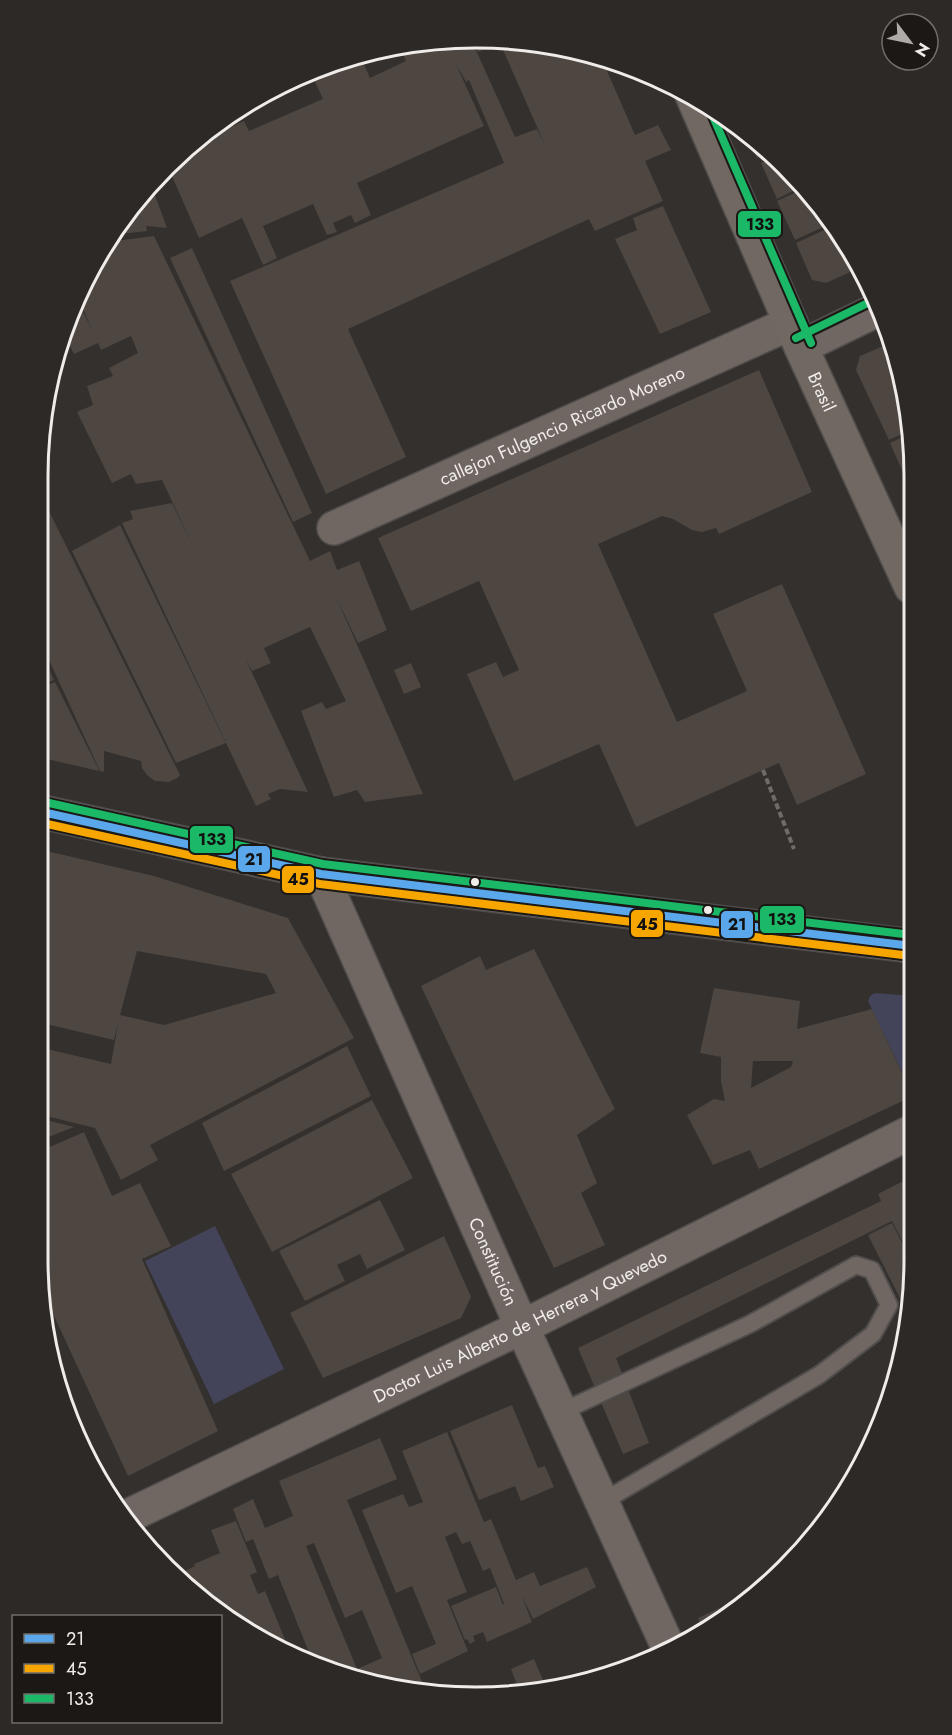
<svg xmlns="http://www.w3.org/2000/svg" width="952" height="1735" viewBox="0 0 952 1735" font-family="Jost,sans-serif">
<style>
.green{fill:#434359}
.building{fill:#4d4641;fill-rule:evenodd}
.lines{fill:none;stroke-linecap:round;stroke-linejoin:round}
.service-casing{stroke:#504e4d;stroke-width:20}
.minor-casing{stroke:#504e4d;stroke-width:36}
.tertiary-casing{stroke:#504e4d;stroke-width:36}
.secondary-casing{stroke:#504e4d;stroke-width:36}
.primary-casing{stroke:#504e4d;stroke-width:36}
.path{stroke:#706b66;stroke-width:4;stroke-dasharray:6 3;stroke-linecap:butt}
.service{stroke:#706762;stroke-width:16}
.minor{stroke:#706762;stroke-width:33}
.tertiary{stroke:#706762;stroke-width:33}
.secondary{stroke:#746a64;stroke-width:33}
.primary{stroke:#716862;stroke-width:33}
.bus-1-casing{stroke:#1b1816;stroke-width:12}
.bus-2-casing{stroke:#1b1816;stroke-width:12}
.bus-3-casing{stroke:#1b1816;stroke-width:12}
.bus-1{stroke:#5aa8eb;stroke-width:8}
.bus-2{stroke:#f7a600;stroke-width:8}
.bus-3{stroke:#1ab867;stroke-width:8}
.bus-dot{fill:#f0ece9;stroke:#1b1816;stroke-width:2}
.labels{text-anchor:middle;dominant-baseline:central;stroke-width:6;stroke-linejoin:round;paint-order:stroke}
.street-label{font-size:18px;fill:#f0ece9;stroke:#1b1816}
.rim{fill:none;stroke:#f0ece9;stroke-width:3}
.line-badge{stroke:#1b1816;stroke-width:2}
.pale-badge-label{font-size:16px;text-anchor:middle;font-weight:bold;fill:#111}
</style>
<rect width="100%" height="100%" fill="#33302e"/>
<g class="green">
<path d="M875 993 913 996V1095L868 1001 870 996Z"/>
<path d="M215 1226 284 1369 214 1404 145 1261Z"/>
</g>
<g class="building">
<path d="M447 38 471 39 515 137 537 129 545 145 500 43 478 52 473 39 533 41 601 57 635 135 658 125 671 150 645 161 663 201 595 231 589 219 348 329 406 457 326 494 230 281 504 163 469 80 466 82 456 64 484 126 357 183 371 215 355 223 351 215 333 223 337 232 327 235 313 204 263 226 277 258 263 265 242 218 199 238 168 167 193 144 200 140 244 121 249 131 323 99 312 75 360 55 370 78 406 61 400 46 439 40 441 46 447 43 445 39Z"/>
<path d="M746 133 765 147 770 152 757 158Z"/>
<path d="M774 156 801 187 777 199 761 163Z"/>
<path d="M152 187 167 228 146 226 147 231 112 235 146 188Z"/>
<path d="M803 189 832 223 795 240 777 201Z"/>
<path d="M663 206 711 312 660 334 615 239 637 230 633 218Z"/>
<path d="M835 225 840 232 859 268 826 283 812 280 796 243Z"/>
<path d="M154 236 310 561 330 551 337 570 359 561 387 630 358 643 336 597 423 794 365 802 357 790 334 797 301 711 322 702 326 709 346 701 310 627 264 648 271 663 252 671 246 660 308 792 280 789 268 794 271 799 256 806 122 523 133 519 130 511 172 503 192 544 162 480 136 484 131 474 112 483 77 412 93 405 87 386 113 376 109 368 138 353 131 336 101 350 98 343 74 354 64 334 78 301 92 330 79 299 96 257 107 242Z"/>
<path d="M192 248 312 513 293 522 170 258Z"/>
<path d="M890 343 911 419V430L889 440 856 370 860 356Z"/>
<path d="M759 370 812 492 719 534 716 528 702 532 692 530 673 519 662 516 598 544 677 722 747 691 713 614 782 584 866 774 797 805 779 763 636 827 599 744 514 781 467 674 496 662 503 677 519 670 479 581 411 611 378 538Z"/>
<path d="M911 433V485L909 486 890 443Z"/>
<path d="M38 489 180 775 177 778 169 782 155 781 147 775 142 768 141 761 104 751V772L100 771 38 636Z"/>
<path d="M120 525 226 743 176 763 72 551Z"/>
<path d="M38 645 54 680 38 687Z"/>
<path d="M411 663 421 687 404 694 394 670Z"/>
<path d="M55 682 98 768 99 771 38 757V689Z"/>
<path d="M38 849 154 876 288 918 354 1038 150 1145 158 1160 121 1180 95 1128 38 1114V1047L111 1064 118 1024 114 1040 42 1023 38 1036ZM137 951 266 974 276 993 164 1025 120 1015Z"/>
<path d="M534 949 615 1109 577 1135 597 1183 581 1193 605 1245 554 1268 421 986 480 956 486 970Z"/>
<path d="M714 988 800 1001 797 1029 872 1009 913 1096 759 1169 750 1150 713 1165 687 1115 714 1099 725 1101 721 1081V1057L700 1053ZM753 1061H793L791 1067 751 1088Z"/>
<path d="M347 1046 371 1096 224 1171 202 1123Z"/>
<path d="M372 1100 413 1178 272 1252 231 1174Z"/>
<path d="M38 1118 74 1127 38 1141Z"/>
<path d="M84 1132 112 1196 140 1183 171 1246 142 1259 218 1431 128 1476 43 1292 38 1259V1152Z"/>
<path d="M913 1176V1262L892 1221 616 1358 649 1443 623 1454 578 1348 881 1201 878 1194Z"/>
<path d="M380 1200 405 1250 367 1269 360 1254 337 1265 345 1281 305 1301 279 1251Z"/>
<path d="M892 1223 914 1266V1287L911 1306 905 1308 868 1235Z"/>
<path d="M444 1236 471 1297 461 1318 323 1378 290 1313Z"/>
<path d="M512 1405 538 1468 545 1466 554 1487 521 1501 515 1486 479 1500 450 1431Z"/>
<path d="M447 1432 484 1522 491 1519 516 1580 534 1572 540 1586 587 1567 596 1587 533 1619 522 1596 532 1622 487 1642 483 1632 473 1636 475 1641 470 1644 467 1639 465 1640 451 1606 496 1587 503 1605 504 1604 490 1568 483 1571 470 1541 462 1544 456 1532 445 1537 467 1592 447 1600 468 1651 420 1674 412 1654 436 1644 412 1586 396 1593 362 1510 403 1494 409 1507 423 1502 402 1451Z"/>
<path d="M380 1438 397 1479 347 1500 425 1689 363 1683 312 1660 278 1575 269 1579 253 1539 246 1542 233 1509 253 1499 265 1528 293 1516 279 1481ZM314 1543 345 1618 362 1610 382 1658 357 1669 306 1546Z"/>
<path d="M236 1521 257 1572 250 1575 258 1594 265 1591 289 1649 233 1624 179 1574 195 1566 194 1564 220 1553 211 1530Z"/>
<path d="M726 1605 729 1611 702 1628 698 1618Z"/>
<path d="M534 1659 546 1687 511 1695 519 1690 511 1669Z"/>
</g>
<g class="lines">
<defs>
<path id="service" d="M561 1412 750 1324 856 1265 872 1270 889 1305 873 1334 819 1375 602 1502"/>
<g id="minor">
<path d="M801 347 881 308"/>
<path id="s1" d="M334 528 791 323"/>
<path id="s2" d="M321 874 522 1327 669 1649"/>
</g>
<g id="tertiary">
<path id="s3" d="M124 1518 522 1327 913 1131"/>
</g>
<path id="secondary" d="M38 811 321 874 912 946"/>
<g id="primary">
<path id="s4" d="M692 95 801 347 911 587"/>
</g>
</defs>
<use href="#service" class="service-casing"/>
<use href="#minor" class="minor-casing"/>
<use href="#tertiary" class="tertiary-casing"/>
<use href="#secondary" class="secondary-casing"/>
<use href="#primary" class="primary-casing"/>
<path class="path" d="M763 770 794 849"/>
<use href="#service" class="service"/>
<use href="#minor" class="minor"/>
<use href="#tertiary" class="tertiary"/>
<use href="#secondary" class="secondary"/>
<use href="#primary" class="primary"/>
<defs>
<path id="bus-1" d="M38 811 321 874 912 946"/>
<path id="bus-2" d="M38 822 320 884 911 956"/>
<g id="bus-3">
<path d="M708 105 811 343"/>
<path d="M796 338 876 299"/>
<path d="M40 801 323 864 912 935"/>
</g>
</defs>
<use href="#bus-1" class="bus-1-casing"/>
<use href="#bus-2" class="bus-2-casing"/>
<use href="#bus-3" class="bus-3-casing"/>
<use href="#bus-1" class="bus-1"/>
<use href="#bus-2" class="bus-2"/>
<use href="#bus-3" class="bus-3"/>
</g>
<g class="bus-dot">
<circle cx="475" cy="882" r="5"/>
<circle cx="708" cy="910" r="5"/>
</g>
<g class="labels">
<g class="street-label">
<text stroke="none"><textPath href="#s4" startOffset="324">Brasil</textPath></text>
<text stroke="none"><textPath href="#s1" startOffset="250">callejon Fulgencio Ricardo Moreno</textPath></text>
<text stroke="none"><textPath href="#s2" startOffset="424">Constitución</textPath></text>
<text stroke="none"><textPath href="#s3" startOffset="440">Doctor Luis Alberto de Herrera y Quevedo</textPath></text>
</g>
</g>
<path d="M0 0H952V1735H0ZM476 48H476A428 428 0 0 1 904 476V1259A428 428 0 0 1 476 1687H476A428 428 0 0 1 48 1259V476A428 428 0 0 1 476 48Z" fill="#2c2927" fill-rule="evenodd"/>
<path class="rim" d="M476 48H476A428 428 0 0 1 904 476V1259A428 428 0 0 1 476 1687H476A428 428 0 0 1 48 1259V476A428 428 0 0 1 476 48Z"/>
<g class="line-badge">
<rect x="737" y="210" width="45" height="28" rx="6" fill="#1ab867"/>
<rect x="189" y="825" width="45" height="29" rx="6" fill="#1ab867"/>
<rect x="237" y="845" width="34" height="28" rx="6" fill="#5aa8eb"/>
<rect x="281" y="865" width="34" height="29" rx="6" fill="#f7a600"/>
<rect x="759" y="905" width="46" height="29" rx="6" fill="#1ab867"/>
<rect x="630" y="909" width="34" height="29" rx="6" fill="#f7a600"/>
<rect x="720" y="910" width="34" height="29" rx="6" fill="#5aa8eb"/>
</g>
<g class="pale-badge-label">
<text x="760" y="230">133</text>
<text x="212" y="845">133</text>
<text x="254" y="865">21</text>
<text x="298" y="885">45</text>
<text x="782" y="925">133</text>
<text x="647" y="930">45</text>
<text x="737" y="930">21</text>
</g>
<rect x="12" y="1615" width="210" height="108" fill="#1b1816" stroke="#706d6a" stroke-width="1.5"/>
<rect x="24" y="1634" width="30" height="9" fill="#5aa8eb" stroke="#706d6a" stroke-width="1.5"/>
<text x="66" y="1645" font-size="18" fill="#f0ece9">21</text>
<rect x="24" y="1664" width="30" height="9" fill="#f7a600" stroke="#706d6a" stroke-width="1.5"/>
<text x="66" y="1675" font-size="18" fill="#f0ece9">45</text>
<rect x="24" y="1694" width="30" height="9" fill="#1ab867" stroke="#706d6a" stroke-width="1.5"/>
<text x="66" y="1705" font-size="18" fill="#f0ece9">133</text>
<g transform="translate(910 42) rotate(122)"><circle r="28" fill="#1b1816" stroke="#706d6a" stroke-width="1.5"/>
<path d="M0-4.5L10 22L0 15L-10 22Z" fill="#aeaaa8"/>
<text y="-9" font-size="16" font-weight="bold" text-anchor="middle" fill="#f0ece9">N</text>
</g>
</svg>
